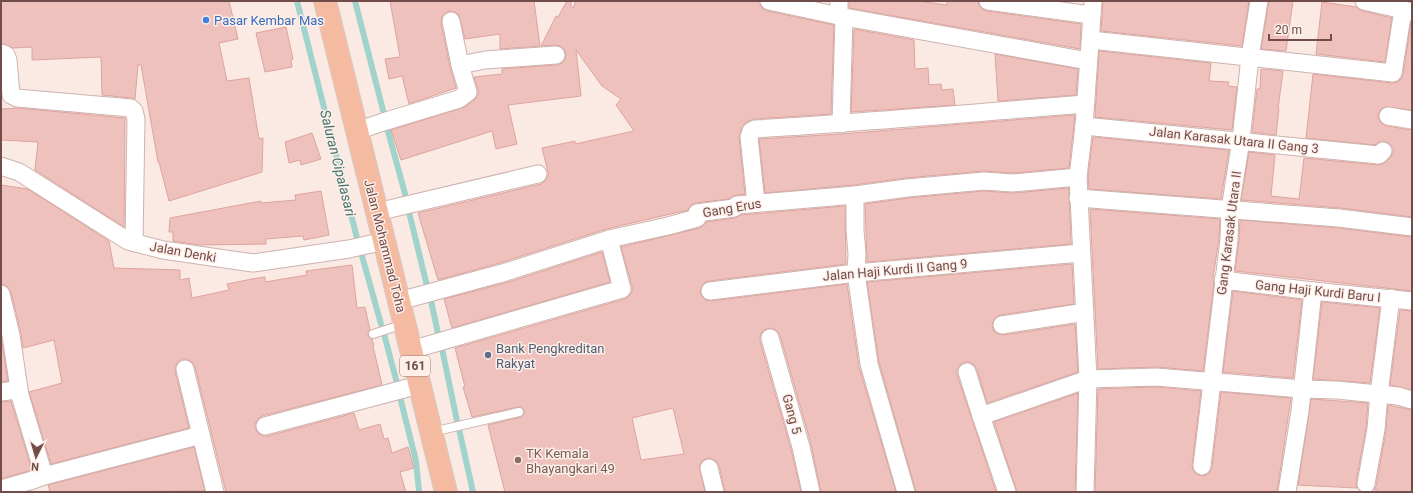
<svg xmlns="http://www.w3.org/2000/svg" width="1413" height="493" viewBox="0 0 1413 493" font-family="Roboto,sans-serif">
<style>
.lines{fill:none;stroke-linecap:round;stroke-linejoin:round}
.stream{stroke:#a0d3cb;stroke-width:6}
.building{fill:#eec1bd;stroke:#dfa39e;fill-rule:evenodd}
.service-casing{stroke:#cdb2ae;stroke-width:10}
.minor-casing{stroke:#cdb2ae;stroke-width:19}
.primary-casing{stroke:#d4cac9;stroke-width:24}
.service{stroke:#fff;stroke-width:8}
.minor{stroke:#fff;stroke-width:17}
.primary{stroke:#f5bba0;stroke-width:22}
.shop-dot{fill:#3f7fe0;stroke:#feefe9;stroke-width:1.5}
.service-dot{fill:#5c6f8a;stroke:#feefe9;stroke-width:1.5}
.education-dot{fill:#8d6e63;stroke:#feefe9;stroke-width:1.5}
.labels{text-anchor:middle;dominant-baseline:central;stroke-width:3;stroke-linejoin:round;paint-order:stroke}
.shield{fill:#feefe9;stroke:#9b7e7a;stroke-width:1}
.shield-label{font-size:12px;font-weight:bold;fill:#704d4b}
.shop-label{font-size:13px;fill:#366cbe;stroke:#feefe9;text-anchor:start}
.street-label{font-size:13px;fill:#704d4b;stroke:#feefe9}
.service-label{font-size:13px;fill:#4e5e75;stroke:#feefe9;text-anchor:start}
.education-label{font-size:13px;fill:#785e54;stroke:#feefe9;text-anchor:start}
.water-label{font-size:14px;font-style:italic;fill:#40756d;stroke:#feefe9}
</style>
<rect width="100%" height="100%" fill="#faeae3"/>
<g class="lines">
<g class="stream">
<path d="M297 1 357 238 381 324"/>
<path d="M355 1 385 118"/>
<path d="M386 124 407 201"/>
<path d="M408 208 428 290"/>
<path d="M430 296 439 338"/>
<path d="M384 334 398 387"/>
<path d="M441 344 457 421"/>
<path d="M399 393 416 461 419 491"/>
<path d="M459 429 473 492"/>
</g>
</g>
<g class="building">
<path d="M1 1H229L238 39 219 43 227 81 249 78 259 139 263 138 262 172 169 201 159 162H158L141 65H138L135 99 132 98 102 95 101 57 32 60V47L13 48 1 43Z"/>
<path d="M390 1H534L540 46 500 49V34L465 39 459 15 455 12 449 11 444 14 442 17 441 23 450 67 456 88 409 104 402 76 389 79 385 59 400 57Z"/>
<path d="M567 1H571V6L573 8 576 1H759L762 8 767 11 834 25 831 114 754 119 746 122 742 128 739 138 745 194 736 195 729 199 695 203 691 205 688 210 606 229 503 262 438 280 418 213 541 184 545 181 548 176V172L542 148 575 141V144L634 131 616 105 621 99 602 86 576 50 581 96 508 105 517 144 496 149 492 131 401 160 391 130 465 107 474 100 478 95V89L474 77 502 74V69L557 65 562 63 565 59 566 54 564 49 561 46 555 45 541 46 556 16 558 17Z"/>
<path d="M849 1H918L947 5V1H978L979 5 982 9 987 11 1081 24 1080 49 849 8Z"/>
<path d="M1103 1H1249L1242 46 1101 31Z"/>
<path d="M1269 1H1293L1286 51 1261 49Z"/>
<path d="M1322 2 1356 7 1362 11 1392 18 1385 62 1316 54Z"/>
<path d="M1411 22 1412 110 1385 107 1380 110 1378 115 1379 120 1382 124 1386 126 1412 130V217L1340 208 1241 200 1249 152 1275 155 1271 196 1299 199 1304 158 1378 165 1383 164 1390 158 1393 153V148L1390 144 1385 141H1380L1375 145 1306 138 1313 74 1392 83 1397 82 1401 79 1403 75Z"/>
<path d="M286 27 293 59 291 60 292 67 265 72 256 33Z"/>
<path d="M854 29 914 40 915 69 928 68 929 85 941 84 942 90 953 89 955 105 851 112Z"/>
<path d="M1099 51 1211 63 1209 81 1229 82 1228 86 1237 87 1232 130 1095 117Z"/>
<path d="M995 54 1078 69 1076 95 998 101Z"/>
<path d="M1261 69 1283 71 1278 109H1279L1276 135 1252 132 1257 89H1260Z"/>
<path d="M18 108 125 118 124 227 35 170 38 142 1 140V109Z"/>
<path d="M1075 115 1069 168 1013 173 983 171 906 178 854 185 765 193 759 139 841 134Z"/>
<path d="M312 133 321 159 301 165 300 160 289 163 285 142Z"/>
<path d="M1093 137 1229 150 1221 199 1089 189 1088 177Z"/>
<path d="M1 185 28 189 109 241 114 268 180 270V280L189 278 192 298 229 290 227 284 252 279 265 277V282L307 275 306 271 352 265 357 308 365 307 370 330 368 332V335L372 339 374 346H373L382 385 262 416 258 419 255 424V428L258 433 263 436H268L354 413 359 430 380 424 384 439 388 438 392 453 408 447 414 468 400 472 406 492H226L195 367 192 362 187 359H182L178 362 176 366 175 371 189 428 51 464 29 392 62 383 54 340 23 348 21 333 11 292 8 287 1 284Z"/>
<path d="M1069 188 1071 244 867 262 865 204 908 198 984 191 1014 193Z"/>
<path d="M321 191 329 235 304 240 303 236 266 239V244L200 245 173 241V232H169L170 218 261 201V203L296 200 295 195Z"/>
<path d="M845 206 846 264 709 281 704 283 701 287 700 293 702 297 706 300 711 301 847 284 859 367 896 492H821L811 444 780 335 777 331 772 328 767 329 763 331 760 336V341L791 449 801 492H725L719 465 716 461 712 459 707 458 702 461 699 466 705 492H505L488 425 521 417 524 414V410L521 407H518L472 417 463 387H465L455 348 625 299 629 296 632 292V286L621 247 700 228 705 224 706 222 735 218 741 215ZM673 408 684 454 641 460 632 418Z"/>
<path d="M1090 209 1220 219 1219 238 1213 278 1214 283 1203 371 1156 367 1098 369Z"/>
<path d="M1240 220 1338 228 1412 237V291L1235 271 1239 240Z"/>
<path d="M602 252 610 282 452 328 444 299 509 282Z"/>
<path d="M1072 264 1074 304 1000 315 995 318 993 322 992 326 994 332 999 334 1004 335 1075 324 1078 372 987 403 977 369 974 365 970 362H964L960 365 957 369V375L972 419 996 492H916L879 362 867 282Z"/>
<path d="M1233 291 1302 300 1293 378 1223 372Z"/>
<path d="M1322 302 1380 308 1370 383 1313 379Z"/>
<path d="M1400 310 1412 311V390L1390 385Z"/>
<path d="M1 336 8 381 1 382Z"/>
<path d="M1156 387 1201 391 1192 465 1193 470 1196 474 1201 476 1206 475 1210 472 1212 467 1221 392 1291 398 1277 492H1095L1098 389Z"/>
<path d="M1078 393 1075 492H1017L994 422Z"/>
<path d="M1311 399 1368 403 1366 428 1356 482 1357 488 1298 485Z"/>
<path d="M11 401 32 470 1 479V402Z"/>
<path d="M1388 405 1412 410V492H1377V490H1374L1376 486 1386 431Z"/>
<path d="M194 447 205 491 50 492 48 485Z"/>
</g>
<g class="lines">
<defs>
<g id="service">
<path d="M373 334 404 324"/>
<path d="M432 432 519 412"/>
</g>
<g id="minor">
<path d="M769 1 839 16"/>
<path d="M839 1V16L1088 61"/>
<path d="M988 1 1091 15"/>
<path d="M1364 1 1412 12"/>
<path d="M451 21 460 65"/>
<path d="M1091 40 1393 73 1403 10"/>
<path d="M1 53 6 55 8 60 11 95 17 98 131 108 134 111 136 119 134 242"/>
<path d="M1388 116 1412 120"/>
<path d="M841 124 844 17"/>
<path d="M1084 126 1379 155 1383 151"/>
<path d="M357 131 383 122 459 99 468 92 460 65 485 60 556 55"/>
<path d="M1 166 19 172 128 241 163 250 253 263 349 249 384 241"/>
<path d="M855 195V230L857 254 856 273 869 364 906 492"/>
<path d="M1078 198 1339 218 1412 227"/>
<path d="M756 203 749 137 751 131 755 129C865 122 975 113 1085 104"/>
<path d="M377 212 538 174"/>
<path d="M1223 280 1313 291 1412 301"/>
<path d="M710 291 856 273 1081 253"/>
<path d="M1 294 11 335 20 396"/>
<path d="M399 301 506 272 609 239 668 226 697 218V213L734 208 737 205 855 195 907 188 984 181 1013 183 1078 177"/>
<path d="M1002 325 1085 312"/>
<path d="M770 338 801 447 811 492"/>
<path d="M411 350 622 289 609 239"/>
<path d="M185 369 201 435"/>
<path d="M967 372 981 416 1007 492"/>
<path d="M1 392 16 390 19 392 44 476"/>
<path d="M981 416 1088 379 1156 377 1302 389 1337 390 1398 396 1412 400"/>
<path d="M265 426 419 385"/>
<path d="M1202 466 1229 239 1230 209 1241 140 1250 57 1259 1"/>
<path d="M709 468 715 492"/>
<path d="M1366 484 1376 429 1379 394 1391 298"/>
<path d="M1 489 33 480 44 476 201 435 215 492"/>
<path d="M1085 492 1088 379 1078 177 1084 126 1093 1"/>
<path d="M1287 492 1300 411 1313 291"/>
</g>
<path id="primary" d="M325 1 446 492"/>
</defs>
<use href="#service" class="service-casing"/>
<use href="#minor" class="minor-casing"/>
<use href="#primary" class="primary-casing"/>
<use href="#service" class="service"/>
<use href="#minor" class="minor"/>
<use href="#primary" class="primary"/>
</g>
<circle class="shop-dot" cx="206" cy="20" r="4"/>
<circle class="service-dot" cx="488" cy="355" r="4"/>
<circle class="education-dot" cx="518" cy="460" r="4"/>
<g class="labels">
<rect class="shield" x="400" y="356" width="30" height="20" rx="3"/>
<g class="shield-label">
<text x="415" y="366">161</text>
</g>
<g class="shop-label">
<text x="214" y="20">Pasar Kembar Mas</text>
</g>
<g class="street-label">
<text transform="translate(1234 140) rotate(6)">Jalan Karasak Utara II Gang 3</text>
<text transform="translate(732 208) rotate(-10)">Gang Erus</text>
<text transform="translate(1229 233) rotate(-83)">Gang Karasak Utara II</text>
<text transform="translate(385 246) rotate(76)">Jalan Mohammad Toha</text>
<text transform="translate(183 252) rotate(10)">Jalan Denki</text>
<text transform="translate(895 270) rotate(-5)">Jalan Haji Kurdi II Gang 9</text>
<text transform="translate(1318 291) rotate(6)">Gang Haji Kurdi Baru I</text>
<text transform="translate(792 414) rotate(75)">Gang 5</text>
</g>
<g class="service-label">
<text x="496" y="348">Bank Pengkreditan<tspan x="496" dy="15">Rakyat</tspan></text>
</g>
<g class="education-label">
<text x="526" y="453">TK Kemala<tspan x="526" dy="15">Bhayangkari 49</tspan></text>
</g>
<g class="water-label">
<text transform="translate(338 163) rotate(76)">Saluran Cipalasari</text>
</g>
</g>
<rect width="1413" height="493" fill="none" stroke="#704d4b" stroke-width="4"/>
<g transform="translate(36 457) rotate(185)" stroke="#feefe9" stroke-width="3" paint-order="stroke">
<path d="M0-3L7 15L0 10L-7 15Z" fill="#704d4b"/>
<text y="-6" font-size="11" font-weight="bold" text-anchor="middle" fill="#704d4b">N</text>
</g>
<path d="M1269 34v6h62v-6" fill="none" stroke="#704d4b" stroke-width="2"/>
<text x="1275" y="34" font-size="12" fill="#704d4b" stroke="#feefe9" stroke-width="3" paint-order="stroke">20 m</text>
</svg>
